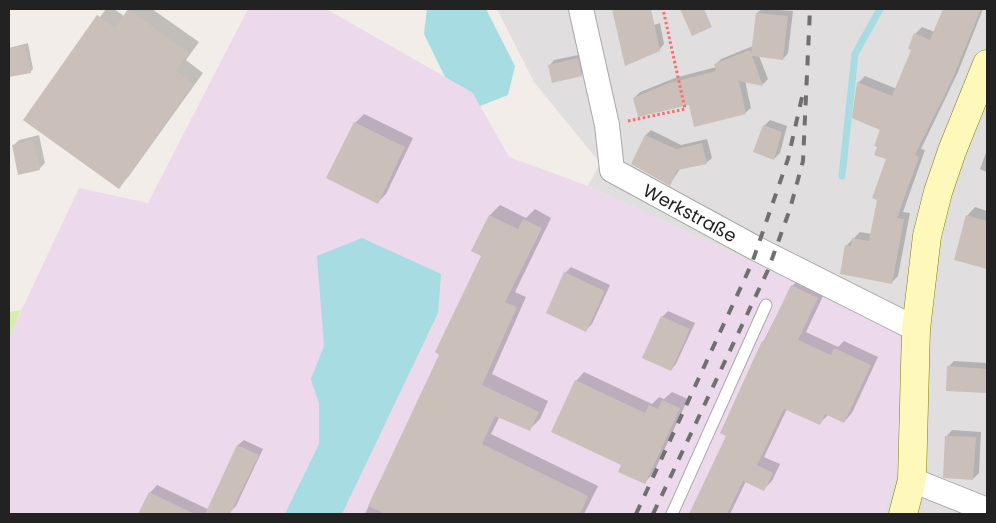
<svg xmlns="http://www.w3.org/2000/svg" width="996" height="523" viewBox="0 0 996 523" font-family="Poppins,sans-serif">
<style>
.residential{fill:#e0dedf}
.industrial{fill:#ecd9eb}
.grass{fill:#d5efab}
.water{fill:#a6dce2}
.shadow{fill:#0003}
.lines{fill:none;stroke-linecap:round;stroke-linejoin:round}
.stream{stroke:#a6dce2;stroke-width:7}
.building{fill:#cbbfba}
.lane-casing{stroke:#a9a9a9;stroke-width:13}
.street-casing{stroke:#a9a9a9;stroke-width:26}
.secondary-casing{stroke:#817f00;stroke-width:29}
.path{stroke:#ff6c6f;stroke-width:3;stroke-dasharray:2.5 2.5;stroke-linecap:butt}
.lane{stroke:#fff;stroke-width:11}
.street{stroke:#fff;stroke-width:24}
.secondary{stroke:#fef9ba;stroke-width:28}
.rail{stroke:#707070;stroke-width:4;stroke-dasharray:10 10;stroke-linecap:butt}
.labels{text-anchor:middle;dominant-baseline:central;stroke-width:4.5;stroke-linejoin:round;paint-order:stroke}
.street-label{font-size:18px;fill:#222;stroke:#fff}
</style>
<rect width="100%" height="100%" fill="#f2ede8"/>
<path class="residential" d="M497 9H987V514H883L899 467 782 270 774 272 588 186 600 163 534 82Z"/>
<path class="industrial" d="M248 9H326L473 93 509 157 588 186 774 272 781 270 900 336 899 467 883 514H9V337L79 188 148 203Z"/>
<path class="grass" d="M21 310 9 338V312Z"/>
<g class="water">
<path d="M427 9H486L515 66 508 95 480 106 473 93 445 77 424 34Z"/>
<path d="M362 238 441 274 438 313 342 514H285L319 444V404L311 379 324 346 317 256Z"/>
</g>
<g class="shadow">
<path d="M106 9H114L124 16 130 9H152L199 42 186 60 203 73 129 176 119 187 24 120Z"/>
<path d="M613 9H650L654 25 660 23 664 44 659 50 626 64Z"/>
<path d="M762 9 793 11 788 53 783 59 759 56 768 79 763 84 745 81 751 108 745 113 690 104 634 98 640 92 675 78 716 67 715 65 721 59 753 46 757 13Z"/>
<path d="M945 9H983L958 72 921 149 925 150 903 212 910 213 898 276 891 283 846 246 860 232 872 234 887 158 882 129 853 117 858 83 865 76 897 89 913 50 915 34 922 27 935 32Z"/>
<path d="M28 43 33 69 30 72 9 76V48Z"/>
<path d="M583 54 586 70 581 75 549 66 554 60Z"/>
<path d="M364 114 413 138 386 194 378 202 355 123Z"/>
<path d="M770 120 787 126 780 153 774 159 764 126Z"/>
<path d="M651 130 681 145 707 139 712 158 706 163 680 169 670 184 632 164 646 135Z"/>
<path d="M39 135 45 163 39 169 13 146 19 140Z"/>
<path d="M987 150V172L980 169Z"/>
<path d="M500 205 526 218 535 209 551 218 515 292 526 297 492 374 548 401 540 419 529 430 500 416 491 434 598 486 584 514H365L441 354 482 255 490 215Z"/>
<path d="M975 207 987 211V267L956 259 967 216Z"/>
<path d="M571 267 610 285 592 324 586 330 565 273Z"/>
<path d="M801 278 826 290 806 332 838 347 844 341 878 357 852 413 844 422 828 415 819 424 787 409 764 457 780 464 772 481 763 490 746 481 730 514H690L727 435 763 342 792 286Z"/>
<path d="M668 311 695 323 676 364 671 370 644 357 662 317Z"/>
<path d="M954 361 987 363V391L947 390 948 367Z"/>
<path d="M584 372 652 404 659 397 664 399 672 392 688 399 653 474 644 483 576 381Z"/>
<path d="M952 430 981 432 979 473 973 479 947 436Z"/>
<path d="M244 440 263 449 236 506 231 511 212 502 238 445Z"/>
<path d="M157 485 218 514H140L150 493Z"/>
</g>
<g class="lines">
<path class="stream" d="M842 176 855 54 880 9"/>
</g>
<g class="building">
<path d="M128 9 189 53 176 71 193 84 119 189 23 120 97 15 115 28Z"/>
<path d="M612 9H651L660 51 625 66Z"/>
<path d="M680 9H704L712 27 692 36Z"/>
<path d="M943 9H981L952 80 915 155 919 157 897 218 904 219 892 284 840 274 845 245 851 246 852 238 869 241 877 200 872 198 886 159 874 155 877 147 874 146 880 130 852 118 857 82 892 96 911 50 908 49 914 33 930 40Z"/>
<path d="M756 13 788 16 783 60 752 56 763 86 739 81 746 114 694 127 689 105 638 117 633 98 669 83 716 71 714 64 750 50 751 54Z"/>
<path d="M25 45 31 73 9 77V49Z"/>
<path d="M578 58 582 76 552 83 548 65Z"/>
<path d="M354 122 405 147 378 204 326 178Z"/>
<path d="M763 125 782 132 774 160 753 152Z"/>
<path d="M645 135 676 149 702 143 707 164 677 170 670 186 631 164Z"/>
<path d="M33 140 40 170 18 175 12 145Z"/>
<path d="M489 215 518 229 523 219 542 228 505 302 517 307 482 385 539 412 530 431 495 416 482 444 588 496 580 514H386L368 506 439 355 435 352 481 256 471 251Z"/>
<path d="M966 215 987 221V269L954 260Z"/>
<path d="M564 272 605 291 586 332 546 313Z"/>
<path d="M791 285 818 298 798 340 831 355 834 348 871 365 844 423 825 414 820 425 784 409 757 465 773 473 764 491 743 481 727 514H689L726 436 720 433 762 341 764 342Z"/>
<path d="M661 316 690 329 671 371 642 358Z"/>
<path d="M947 366 987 369V393L946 391Z"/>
<path d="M575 380 645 413 649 405 658 409 662 400 680 408 645 484 618 472 621 465 551 432Z"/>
<path d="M945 436 976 437 973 480 943 478Z"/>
<path d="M237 445 259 455 230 514H205Z"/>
<path d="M149 492 195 514H138Z"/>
</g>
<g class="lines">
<defs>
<path id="lane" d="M672 514 766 305"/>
<g id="street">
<path d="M581 9 607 125 612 170 757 249 916 329"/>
<path d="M912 480 987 510"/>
</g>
<path id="secondary" d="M903 514 912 480 916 329 927 236 938 192 952 151 987 64"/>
</defs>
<use href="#lane" class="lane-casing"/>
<use href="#street" class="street-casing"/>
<use href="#secondary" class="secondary-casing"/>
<path class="path" d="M628 121 685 109 663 9"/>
<use href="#lane" class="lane"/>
<use href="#street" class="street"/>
<use href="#secondary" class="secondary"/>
<g class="rail">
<path d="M636 514 752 263 788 159 802 97"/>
<path d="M653 514 768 270 790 209 803 161 810 9"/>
</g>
</g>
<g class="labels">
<g class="street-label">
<text transform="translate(690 213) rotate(28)">Werkstraße</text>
</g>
</g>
<rect width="996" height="523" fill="none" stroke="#222222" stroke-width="20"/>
</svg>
